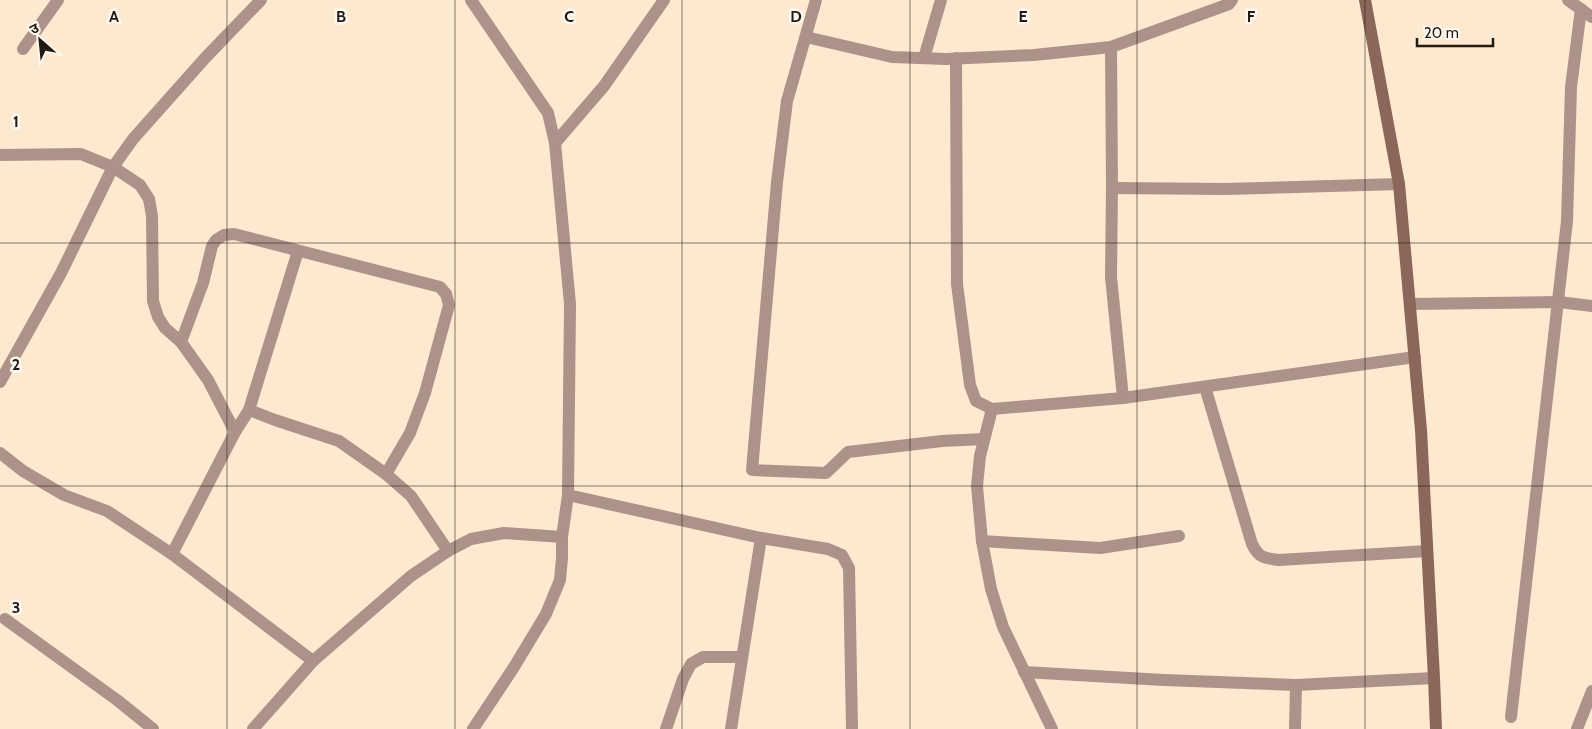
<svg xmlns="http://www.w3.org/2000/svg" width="1592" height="729" viewBox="0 0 1592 729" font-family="Cabin,'Noto Sans Devanagari',sans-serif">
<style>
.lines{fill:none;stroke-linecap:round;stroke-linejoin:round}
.street{stroke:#ac9289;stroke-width:12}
.secondary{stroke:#8b665a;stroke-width:12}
.grid{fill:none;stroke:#231a0f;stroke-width:1;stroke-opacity:0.55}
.grid-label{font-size:16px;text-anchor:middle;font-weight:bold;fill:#231a0f;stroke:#fdf8f2;stroke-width:5;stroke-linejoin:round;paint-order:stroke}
</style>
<rect width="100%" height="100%" fill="#fde8d0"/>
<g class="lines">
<g class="street">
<path d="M471 0 548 113 555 143 570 304 568 495 562 537V558L560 580 546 614 514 667 473 729"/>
<path d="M816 0 787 101 777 182 752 470 826 473 848 452 942 441 984 439"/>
<path d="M1568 0 1592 17"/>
<path d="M806 37 892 57 946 59 1034 55 1111 47 1229 4 1232 0"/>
<path d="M1111 47 1112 188 1111 277 1123 398"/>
<path d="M23 49 58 0"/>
<path d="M924 58 941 0"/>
<path d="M956 58 957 284 970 385 976 401 992 409 1123 398 1415 357"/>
<path d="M555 143 604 86 664 0"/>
<path d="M0 155 81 154 113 167 140 185 149 199 152 216 153 301 158 317 165 328 181 342 208 380 235 432"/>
<path d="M1112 188 1226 189 1399 184"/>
<path d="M1411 304 1559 302 1592 306"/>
<path d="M181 342 203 283 212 246 216 240 224 235 234 234 440 287 446 294 449 305 425 393 410 433 386 474"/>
<path d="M0 382 61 273 113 167 133 139 206 57 261 0"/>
<path d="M1205 387 1252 544C1259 558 1264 558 1279 560L1427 551"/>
<path d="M992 409 980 456 977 486 982 541 991 589 1003 627 1052 729"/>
<path d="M249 410 275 420 339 441 386 474 411 496 448 551"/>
<path d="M0 453 23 471 64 495 107 511 172 554 313 661"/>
<path d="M568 495 761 538 828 549 842 555 849 568 852 729"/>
<path d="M982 541 1100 548 1179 536"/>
<path d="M172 554 235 432 249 410 298 251"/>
<path d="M5 619 117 700 153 729"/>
<path d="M1024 672 1164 680 1296 685 1434 678"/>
<path d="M1511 717 1567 221 1571 87 1581 9"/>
<path d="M253 729 313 661 411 576 448 551 471 539 504 533 562 537"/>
<path d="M666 729 683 679 691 664 703 657H742"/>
<path d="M731 729 761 538"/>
<path d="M1295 729 1296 685"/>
<path d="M1577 729 1592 691"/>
</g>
<path class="secondary" d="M1365 0 1399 184 1421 430 1434 678 1436 729"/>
</g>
<path class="grid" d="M227 0V729M455 0V729M682 0V729M910 0V729M1137 0V729M1365 0V729M0 243H1592M0 486H1592"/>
<g class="grid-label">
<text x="114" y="22">A</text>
<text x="341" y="22">B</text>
<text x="569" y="22">C</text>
<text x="796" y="22">D</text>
<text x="1023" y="22">E</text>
<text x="1251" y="22">F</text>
<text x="16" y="127">1</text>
<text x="16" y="370">2</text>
<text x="16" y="613">3</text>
</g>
<g transform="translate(40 40) rotate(333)" stroke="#fdf8f2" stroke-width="4" paint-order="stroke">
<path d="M0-4L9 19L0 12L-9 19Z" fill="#231a0f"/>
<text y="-8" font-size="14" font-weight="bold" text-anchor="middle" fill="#231a0f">उ</text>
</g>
<path d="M1417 38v8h76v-8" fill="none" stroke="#231a0f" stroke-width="2.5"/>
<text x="1424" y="38" font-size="15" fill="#231a0f" stroke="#fdf8f2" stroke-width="4" paint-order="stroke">20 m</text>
</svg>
